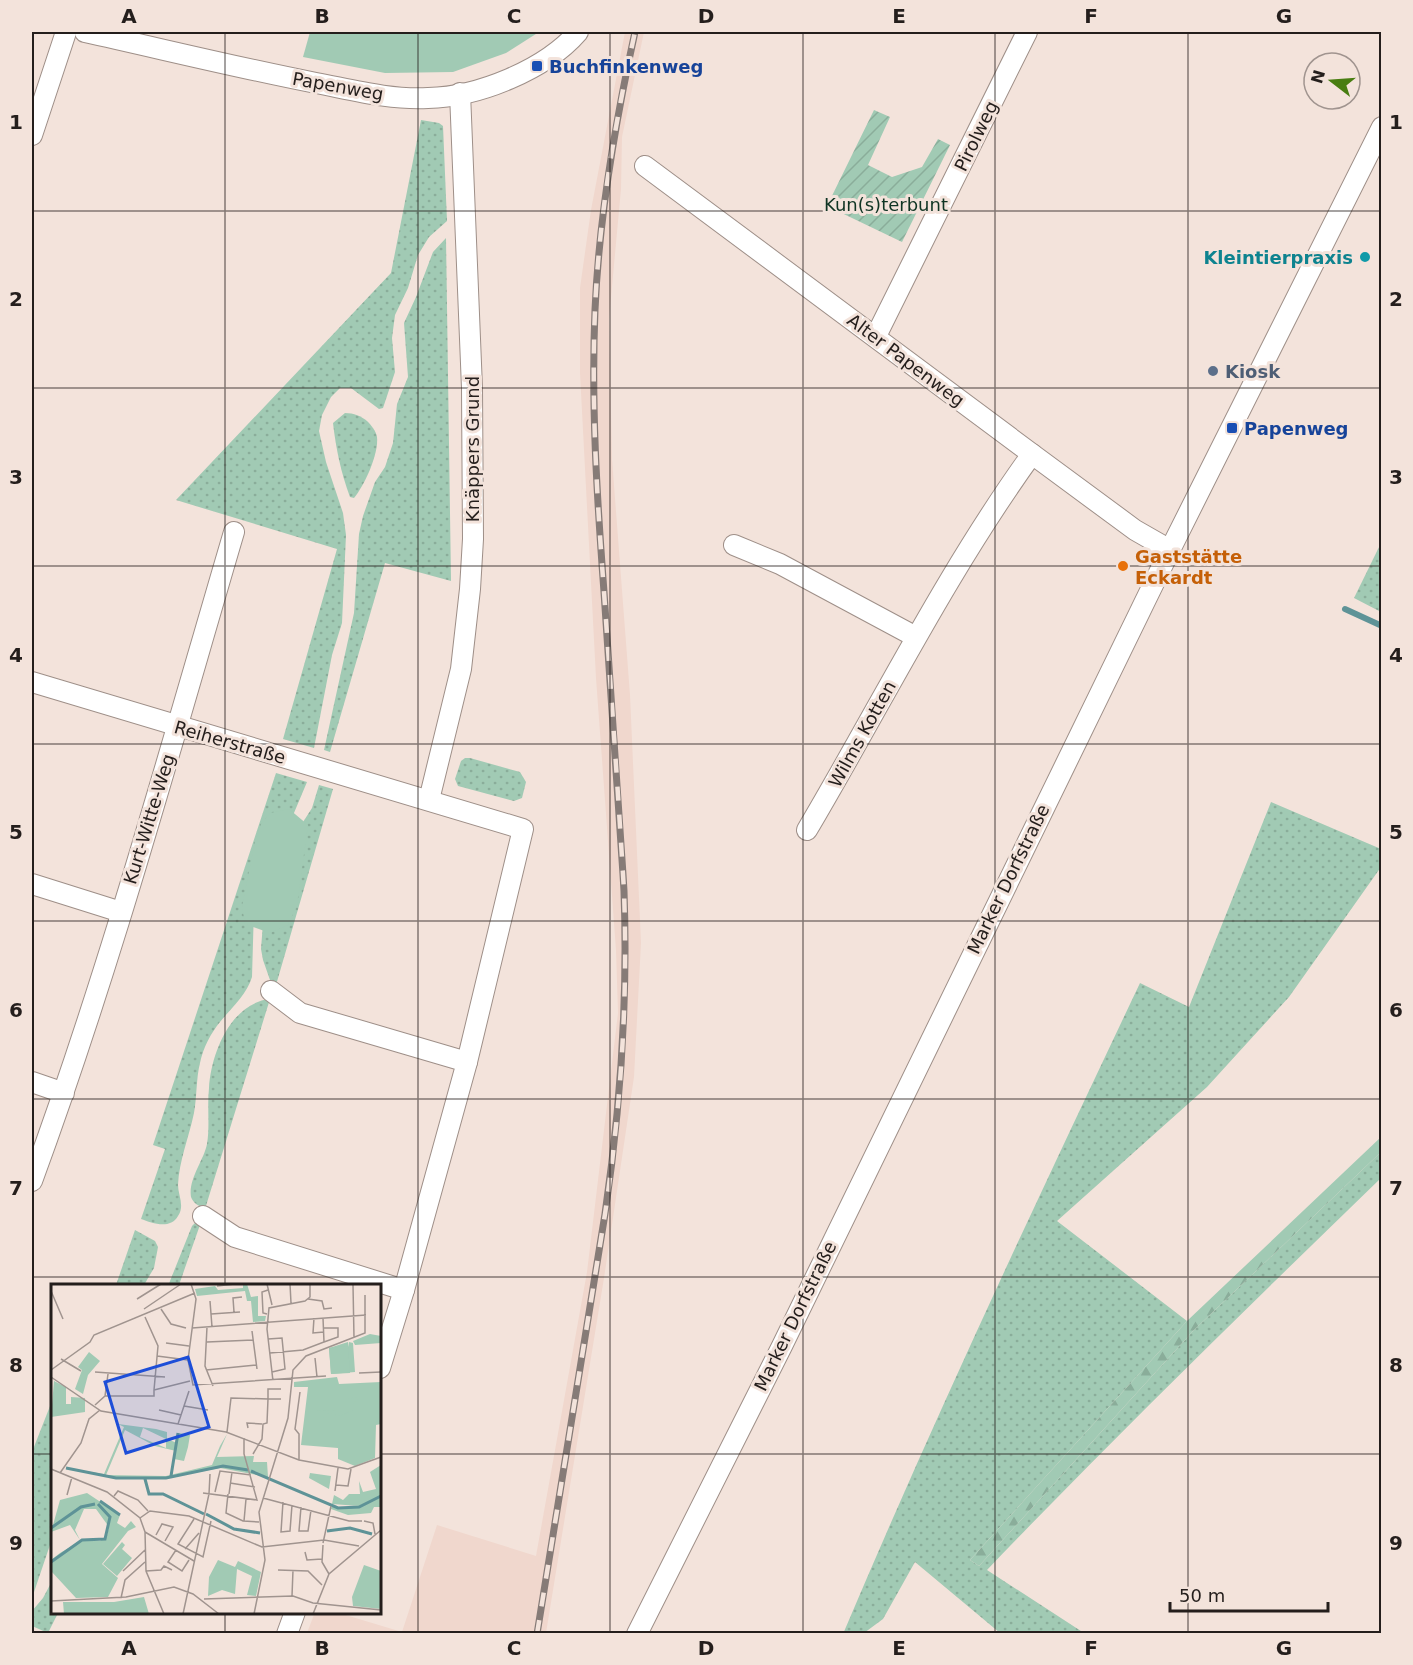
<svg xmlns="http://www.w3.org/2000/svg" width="1413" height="1665" viewBox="0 0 1413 1665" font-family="'DejaVu Sans',sans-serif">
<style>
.built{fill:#f0d7cd}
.grass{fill:url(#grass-dots)}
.forest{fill:url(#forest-firs)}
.park{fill:#a1cab4}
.garden{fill:url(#garden-furrows)}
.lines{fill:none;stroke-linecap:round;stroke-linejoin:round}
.stream{stroke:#5e9397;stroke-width:6}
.street-casing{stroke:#9e8f88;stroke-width:22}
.street{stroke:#fff;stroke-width:20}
.rail-casing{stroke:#867b77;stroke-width:7}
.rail{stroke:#f3e3db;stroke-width:4.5;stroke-dasharray:14;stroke-linecap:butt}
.grid{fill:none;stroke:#241e1c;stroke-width:1.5;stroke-opacity:0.55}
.transit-dot{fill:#1a4fb4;stroke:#f3e3db;stroke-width:2}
.culture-dot{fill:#0f9aa8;stroke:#f3e3db;stroke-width:2}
.service-dot{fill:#5c6f8a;stroke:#f3e3db;stroke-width:2}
.food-dot{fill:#e8710a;stroke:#f3e3db;stroke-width:2}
.labels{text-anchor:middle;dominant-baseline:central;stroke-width:6;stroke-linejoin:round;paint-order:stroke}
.transit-label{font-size:18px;font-weight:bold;fill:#164399;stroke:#f3e3db;text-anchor:start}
.street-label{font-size:18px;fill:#241e1c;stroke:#f3e3db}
.park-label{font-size:18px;fill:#0f3423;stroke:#f3e3db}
.culture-label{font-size:18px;font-weight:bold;fill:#0d838f;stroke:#f3e3db;text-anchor:end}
.service-label{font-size:18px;font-weight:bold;fill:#4e5e75;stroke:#f3e3db;text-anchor:start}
.food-label{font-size:18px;font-weight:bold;fill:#c56008;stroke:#f3e3db;text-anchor:start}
.inset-river{fill:none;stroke:#5e9397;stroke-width:3}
.inset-road{fill:none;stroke:#a0948f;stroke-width:1.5}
.view{fill:#1d4ed8;fill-opacity:0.15;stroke:#1d4ed8;stroke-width:3}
.inset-edge{fill:none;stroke:#241e1c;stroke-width:3}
.neatline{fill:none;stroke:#241e1c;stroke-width:2}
.grid-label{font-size:20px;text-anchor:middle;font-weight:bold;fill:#241e1c}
</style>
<defs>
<pattern id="grass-dots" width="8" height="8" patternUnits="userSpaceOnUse" patternTransform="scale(1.5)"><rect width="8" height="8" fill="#a1cab4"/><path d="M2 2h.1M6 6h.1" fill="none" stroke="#8aad9a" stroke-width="1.8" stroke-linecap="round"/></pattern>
<pattern id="forest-firs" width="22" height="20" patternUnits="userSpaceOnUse" patternTransform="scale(1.5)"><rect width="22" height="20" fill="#a1cab4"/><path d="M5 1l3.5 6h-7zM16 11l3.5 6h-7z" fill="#8aad9a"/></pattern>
<pattern id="garden-furrows" width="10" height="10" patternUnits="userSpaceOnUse" patternTransform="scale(1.5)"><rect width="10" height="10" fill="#a1cab4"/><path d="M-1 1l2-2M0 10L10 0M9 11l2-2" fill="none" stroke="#8aad9a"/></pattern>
</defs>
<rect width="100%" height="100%" fill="#f3e3db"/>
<path class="built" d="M625 32H644L622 137 621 189 609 319 612 459 630 695 641 943 634 1077 604 1278 546 1633H307L315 1612 339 1613 402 1632 437 1525 536 1556 587 1272 618 1013 616 950 596 678 580 373V288L591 210Z"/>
<g class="grass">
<path d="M421 120 439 123 443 126 447 221 429 237 418 255 408 288 395 315 392 338 395 372 383 408 379 409 351 388H340L331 397 322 415 319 431 326 462 343 513 346 535 342 623 332 655 314 748 283 739 337 549 176 500 391 273Z"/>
<path d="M446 238 451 581 385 563 330 752 324 750 354 613 359 534 363 516 375 482 385 467 393 443 397 404 408 377 404 323 416 297 433 252Z"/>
<path d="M345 413C354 413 361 416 367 421 371 425 376 431 377 437 379 454 364 486 354 498L350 497C341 473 336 449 333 423Z"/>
<path d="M1381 543V612L1354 598Z"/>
<path d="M465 758H470L520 772 526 782 522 798 514 801 458 786 455 779 461 761Z"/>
<path d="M276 773 307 782 254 908 252 977C246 996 232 1007 220 1022 211 1033 203 1048 200 1063 196 1079 197 1097 194 1113 189 1137 179 1161 178 1185 178 1195 185 1206 178 1216 170 1230 152 1223 141 1219L165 1149 153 1145Z"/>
<path d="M319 785 333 789 276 985 270 980 263 960 261 949 263 923 296 833 312 808Z"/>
<path d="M1271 802 1381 849V867L1289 997 1207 1087 1057 1221 1187 1321 970 1560 979 1566 1194 1330 1381 1152V1178C1248 1307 1115 1436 987 1570L1084 1633H1000L915 1562 883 1619 864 1633 843 1634C936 1414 1038 1198 1140 983L1189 1007Z"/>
<path d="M270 999 205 1209C199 1206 193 1203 191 1197 188 1179 204 1160 207 1144 210 1126 207 1106 209 1088 211 1053 231 1003 270 999Z"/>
<path d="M197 1221 201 1222 179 1285 168 1286 192 1226Z"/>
<path d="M135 1230 155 1241 158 1247 154 1268 144 1285H116Z"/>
<path d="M52 1401V1539L32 1598V1452Z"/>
<path d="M52 1581V1612L58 1613 48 1633 32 1626V1611L43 1598Z"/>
</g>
<path class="forest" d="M1381 1137V1152L1194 1330 979 1566 970 1560 1187 1321Z"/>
<g class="park">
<path d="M310 32H539L506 53 453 72 385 73 303 57Z"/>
<path d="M289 809 308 825 297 905 288 925 270 933 245 924 242 906 255 841 261 824 270 813Z"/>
</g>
<path class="garden" d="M874 110 890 117 868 165 892 177 922 167 938 139 950 145 902 242 827 206Z"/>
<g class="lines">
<path class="stream" d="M1345 609 1382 626"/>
<defs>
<g id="street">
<path d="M85 32C162 49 239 68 316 83 353 90 390 100 428 98 478 97 545 70 578 32"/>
<path d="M32 135 66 32"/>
<path d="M645 166 1032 454 1135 530 1170 550"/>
<path d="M876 336 1027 32"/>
<path d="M734 545 780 564 916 637"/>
<path d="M32 682 523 829 467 1062 404 1290 380 1368"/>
<path d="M429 800 461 669 470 589 473 539 472 388 460 93"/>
<path d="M807 830C881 705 946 573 1032 454"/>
<path d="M32 884 121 912"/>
<path d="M271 991 300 1013 467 1062"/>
<path d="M32 1082 64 1093"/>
<path d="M32 1181C110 969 170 749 234 532"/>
<path d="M203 1216 235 1237 404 1290"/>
<path d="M287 1634 295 1612"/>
<path d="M637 1634 782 1346 1170 550 1382 127"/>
</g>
</defs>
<use href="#street" class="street-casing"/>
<use href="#street" class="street"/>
<defs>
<path id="rail" d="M537 1634 605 1214C621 1104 628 1001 624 891 618 791 611 691 604 592 597 498 591 404 595 310 599 216 615 123 635 32"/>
</defs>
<use href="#rail" class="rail-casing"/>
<use href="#rail" class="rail"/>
</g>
<path class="grid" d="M225 32V1286M418 32V1634M610 32V1634M803 32V1634M995 32V1634M1188 32V1634M32 211H1382M32 388H1382M32 566H1382M32 744H1382M32 921H1382M32 1099H1382M32 1277H1382M32 1454H52M380 1454H1382M225 1612V1634"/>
<g class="transit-dot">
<rect x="531" y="60" width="12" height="12" rx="3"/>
<rect x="1226" y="422" width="12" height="12" rx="3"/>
</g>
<circle class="culture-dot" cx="1365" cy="257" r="6"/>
<circle class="service-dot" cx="1213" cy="371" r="6"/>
<circle class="food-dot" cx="1123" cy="566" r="6"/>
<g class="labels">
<g class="transit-label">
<text x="549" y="66">Buchfinkenweg</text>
<text x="1244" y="428">Papenweg</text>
</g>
<g class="street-label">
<text transform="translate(338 86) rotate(10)">Papenweg</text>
<text transform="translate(976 136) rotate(-64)">Pirolweg</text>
<text transform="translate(906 360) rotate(37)">Alter Papenweg</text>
<text transform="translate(472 449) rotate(-90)">Knäppers Grund</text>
<text transform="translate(862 734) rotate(-61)">Wilms Kotten</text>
<text transform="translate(230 742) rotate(16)">Reiherstraße</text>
<text transform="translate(149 819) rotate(-73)">Kurt-Witte-Weg</text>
<text transform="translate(1008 879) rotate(-64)">Marker Dorfstraße</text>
<text transform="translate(795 1316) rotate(-64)">Marker Dorfstraße</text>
</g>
<g class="park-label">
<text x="886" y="204">Kun(s)terbunt</text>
</g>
<g class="culture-label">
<text x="1353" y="257">Kleintierpraxis</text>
</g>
<g class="service-label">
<text x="1225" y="371">Kiosk</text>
</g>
<g class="food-label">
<text x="1135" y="556">Gaststätte<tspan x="1135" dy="21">Eckardt</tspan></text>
</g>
</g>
<g transform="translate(51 1284)">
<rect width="330" height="330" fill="#f3e3db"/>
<path d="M319 50 330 52V59L304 61 302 57ZM297 58 298 63V58L302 59 304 88 280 90 278 64ZM3 97 15 103V120H20V113L34 114V128L0 133ZM67 140 105 145 116 148V155L126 159 128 149 139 151 137 163 133 177 123 175 125 167 104 162 74 146 55 191 115 192 161 181 169 162 176 150 166 173 203 172 202 178H216L217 193 169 184 115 194H65L14 184 53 190 73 143ZM92 144 115 155V164L89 153ZM330 181V212L308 222 281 220 283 211 292 216 298 210H309L308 197 312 208 325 205 319 188ZM259 189 280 192 278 205 258 194ZM36 209 69 231 66 239 74 244 80 237 85 243 77 247 51 280 67 294 57 313 25 314 0 287V276L9 269 31 256 49 257 56 251 58 243 45 225H33L24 246 29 256 19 241 0 248 9 216ZM330 213V223H323L320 229 297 231 280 225 281 221 292 225 308 223ZM167 276 184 283 187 277 210 288 205 312 196 311 201 292 186 285 184 310 171 306 157 312 158 293ZM313 281 330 287V325L302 322 301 313Z" fill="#a1cab4" fill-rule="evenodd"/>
<path d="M93 313 98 330H13L12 318H63Z" fill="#a1cab4"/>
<path d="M192 0H196L200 13 207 12V32H215L214 37 202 38 200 17H196L194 7 146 12 144 5 164 2 167 6 192 4ZM297 62 299 89 280 90 278 64ZM38 68 49 77 37 91 32 110 24 105 31 86 27 83ZM286 93 288 100 330 98V140L325 141 324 174 304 182 287 175V164L250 161 257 103H243V98ZM71 258 74 261 71 265 81 274 66 292 52 280Z" fill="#a1cab4"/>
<path d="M305 113 307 116 299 121 302 126 289 132 276 129 268 139 265 136V126L285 127 297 115Z" fill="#a1cab4"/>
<path class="inset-river" d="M15 184 65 194H115L172 182 197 186M200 187 287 224 308 223 330 212M120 192 127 149M94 195 98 210H112L153 230M49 217 69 231M155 230 183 245 209 249M0 244 30 223 44 220M276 247 299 244 321 250M0 278 31 256 54 255 59 233 47 220"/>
<path class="inset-road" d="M140 0 145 15 137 76 142 101 275 92M216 0 221 21M239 0 240 19M302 1 303 54M166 2 184 0M0 7 12 35M86 15 110 0M257 15 271 17 273 25 281 24M159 17 161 43M93 25 130 0M110 25 120 40 135 44M183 28 182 14 191 13M160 30 189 28M216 30 212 29 211 8 217 6M94 33 107 62 103 106M263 34 262 49 273 48M156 43 154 82 162 102M141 44 315 31M273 44H287V53L273 58M201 47 206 85M217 55 231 54 234 85 221 88M156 58 202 56M115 59 138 62M219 69 252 66 273 58 272 34M106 72 137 76M264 74 266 93M10 75 30 87M0 86 39 58 43 51 144 9M155 86 205 81M44 88 114 93M308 89 330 88M0 93 50 127 175 148 248 176 297 185 330 173M222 97 216 45 218 24 254 17 259 13V0M230 105H217V115H230M103 106 139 97M54 112 57 90M44 121 54 112H103V106M133 122 157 126M108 126 130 131M127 140 138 107M197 144 196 139 211 140M176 148 180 114 217 115 216 139 212 140 211 155 202 170M248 176V150L244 145 249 108M0 185 56 208 89 234 94 248 95 287 113 330M9 189 30 159 38 135 49 126M179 199 204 203M285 201 297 202 300 185M284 207 287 184M164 208 169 187 200 191M152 209 206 216 193 170V154M177 210 175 229 192 237 208 238M178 210 181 188M16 211 21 193M63 212 67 207 87 216 97 227M212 214 298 237H311M232 218 230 248 239 247 241 221M250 223 248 247H257L260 226M89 234 99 227 138 232 211 263 273 256 308 262M143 235 127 260 152 273 160 237M193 237 195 215M313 237 322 239 324 250M94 248 143 277M105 251 111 240 122 243 114 257M272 259 280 222M272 261 271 278 278 290M134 265 148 249M125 266 117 278 131 287 138 276M254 268 256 276 271 275M227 286 257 287 271 301M72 287 94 266M95 287 110 286 113 282 121 286M241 312 242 286M70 314 74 296 94 278M153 315 242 312 262 319 330 326M0 317 75 313 123 303 142 310 168 330M132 330 158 210 159 190M203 330 214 276 208 228 237 134 242 86 255 72 314 49V11M262 330 278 290 330 246"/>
<path class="view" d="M137 73 158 143 75 169 54 98Z"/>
<rect width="330" height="330" class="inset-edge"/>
</g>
<rect width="1413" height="1665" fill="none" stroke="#f3e3db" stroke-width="66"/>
<g transform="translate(1332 81) rotate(287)"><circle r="28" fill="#f3e3db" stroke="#a0948f" stroke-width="1.5"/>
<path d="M0-4.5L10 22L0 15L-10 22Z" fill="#487d11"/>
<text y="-9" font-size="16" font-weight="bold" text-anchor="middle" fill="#241e1c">N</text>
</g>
<path d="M1170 1602v9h158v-9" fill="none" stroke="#241e1c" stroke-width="3"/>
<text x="1179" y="1602" font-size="18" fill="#241e1c" stroke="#f3e3db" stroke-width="4.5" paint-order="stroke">50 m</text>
<rect x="33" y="33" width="1347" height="1599" class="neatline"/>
<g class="grid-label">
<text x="129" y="23">A</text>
<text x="322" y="23">B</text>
<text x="514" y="23">C</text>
<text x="706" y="23">D</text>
<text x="899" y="23">E</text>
<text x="1091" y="23">F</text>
<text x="1284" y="23">G</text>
<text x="16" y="129">1</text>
<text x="1396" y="129">1</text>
<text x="16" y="306">2</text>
<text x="1396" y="306">2</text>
<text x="16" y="484">3</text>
<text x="1396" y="484">3</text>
<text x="16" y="662">4</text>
<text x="1396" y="662">4</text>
<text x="16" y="839">5</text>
<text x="1396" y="839">5</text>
<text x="16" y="1017">6</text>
<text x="1396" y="1017">6</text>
<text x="16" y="1195">7</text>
<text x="1396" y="1195">7</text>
<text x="16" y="1372">8</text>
<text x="1396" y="1372">8</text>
<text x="16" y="1550">9</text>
<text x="1396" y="1550">9</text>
<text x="129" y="1655">A</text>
<text x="322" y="1655">B</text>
<text x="514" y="1655">C</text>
<text x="706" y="1655">D</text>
<text x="899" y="1655">E</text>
<text x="1091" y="1655">F</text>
<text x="1284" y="1655">G</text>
</g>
</svg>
